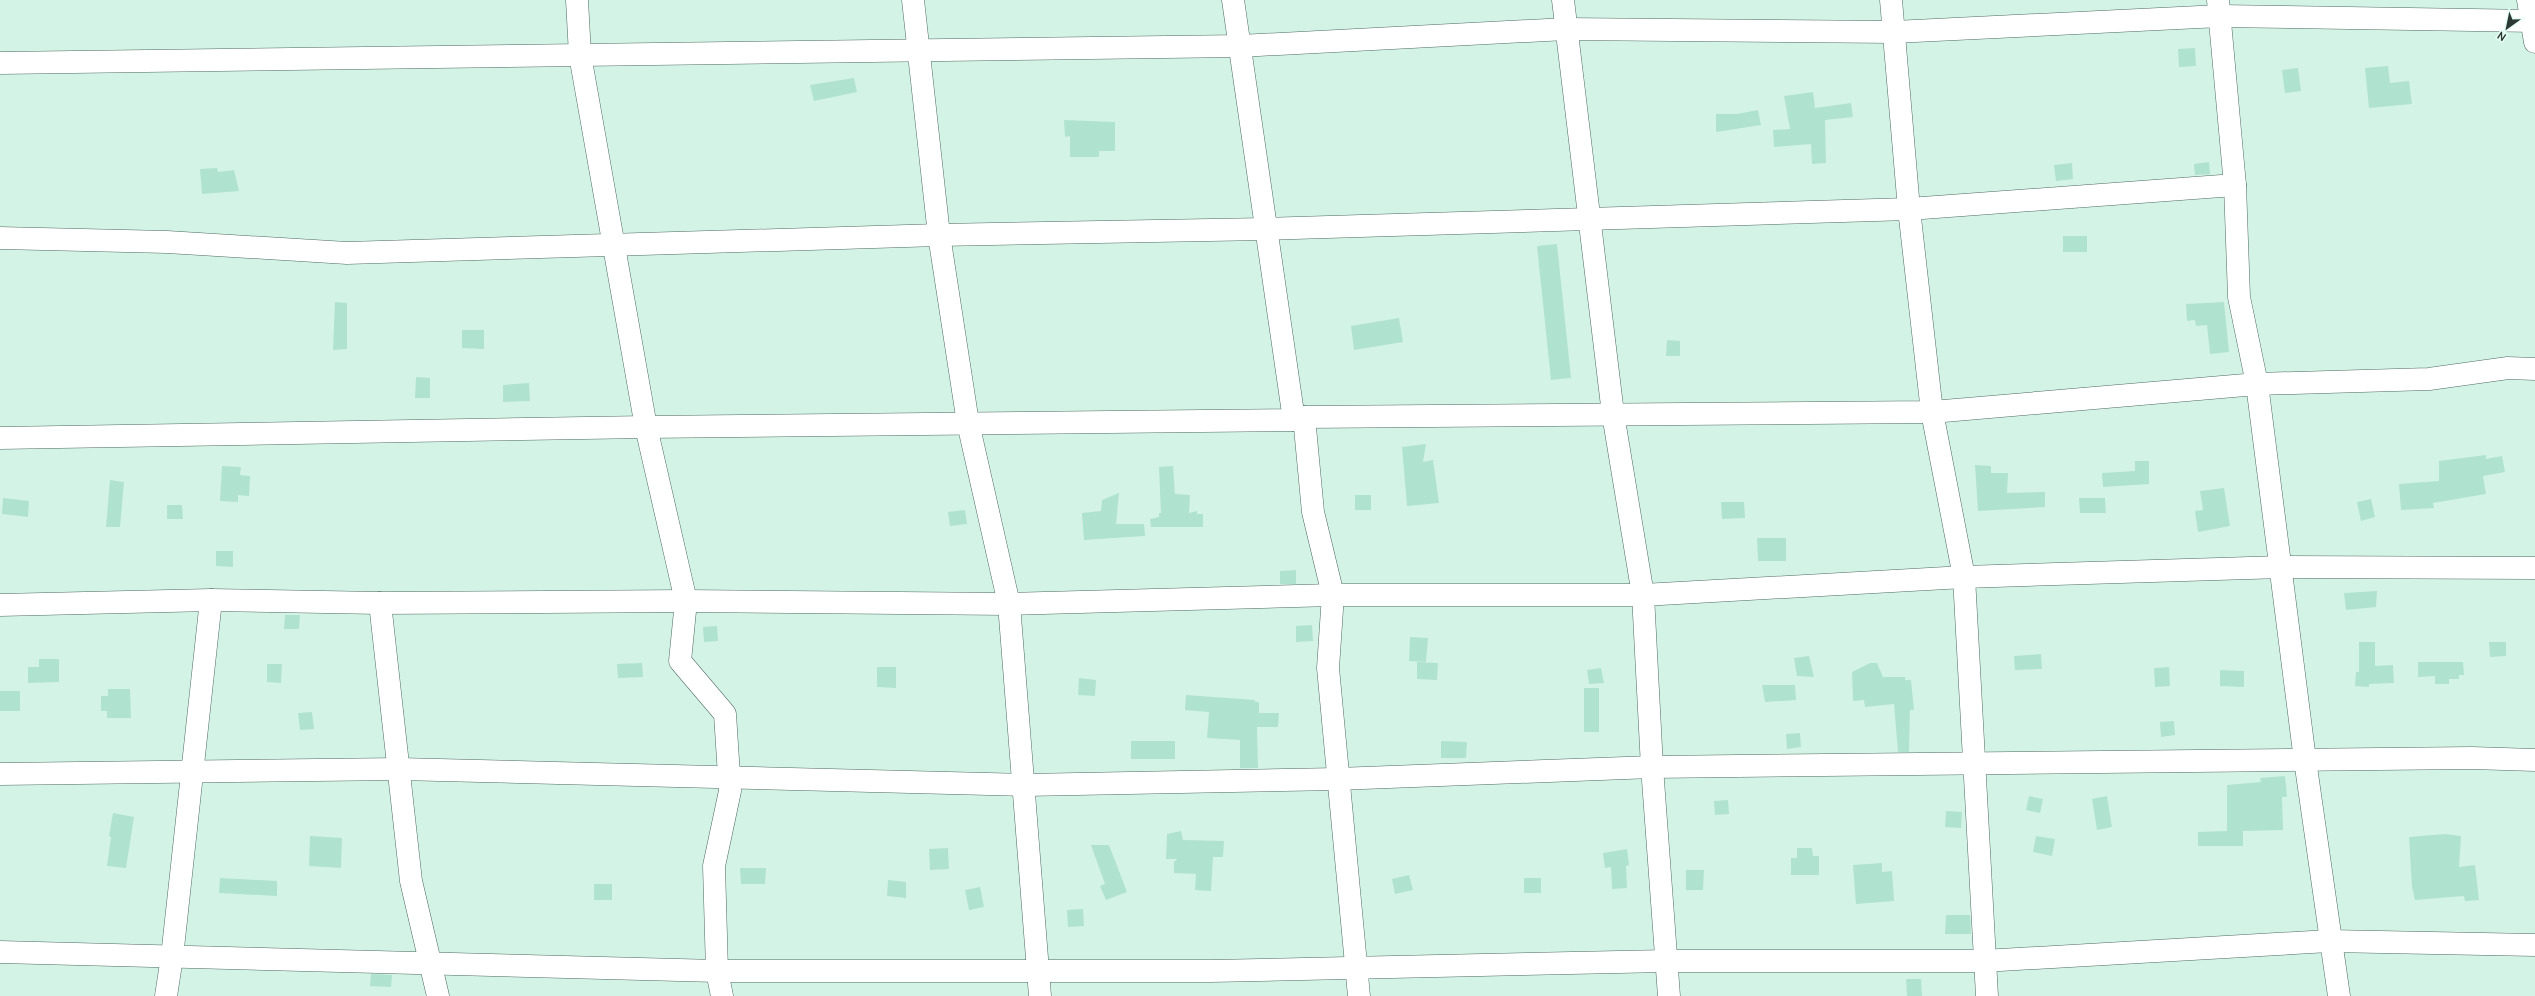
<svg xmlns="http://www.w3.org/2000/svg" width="2535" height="996" viewBox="0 0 2535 996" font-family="Cabin,sans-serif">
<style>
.building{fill:#b0e2d0}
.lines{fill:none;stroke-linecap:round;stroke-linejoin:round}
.minor-casing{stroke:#4f6b61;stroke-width:23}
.minor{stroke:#fff;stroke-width:22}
</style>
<rect width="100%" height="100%" fill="#d4f3e7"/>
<g class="building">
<path d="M2195 48 2196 66 2179 67 2178 49Z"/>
<path d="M2388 66 2390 83 2409 81 2412 104 2369 108 2365 68Z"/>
<path d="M2298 68 2301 91 2285 93 2282 70Z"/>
<path d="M854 78 857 92 814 101 810 85Z"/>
<path d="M1813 92 1815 108 1851 103 1853 117 1825 120 1826 163 1812 164 1811 144 1774 147 1773 130 1790 129 1784 96Z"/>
<path d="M1758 110 1761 125 1716 132V114H1737Z"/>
<path d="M1064 120 1115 122V151H1099V157H1070V136L1065 137Z"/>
<path d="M2209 162 2210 174 2195 175 2194 164Z"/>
<path d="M2072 163 2073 179 2056 181 2054 165Z"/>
<path d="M217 168 218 172 234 170 239 191 202 194 200 169Z"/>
<rect x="2063" y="236" width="24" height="16"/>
<path d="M1557 244 1571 378 1551 380 1537 246Z"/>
<path d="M335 302 347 303V349L333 350Z"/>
<path d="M2224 302 2229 352 2210 354 2207 325 2196 326 2195 320 2187 321 2186 304Z"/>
<path d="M1399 318 1403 342 1354 350 1351 326Z"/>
<path d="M462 330H484V349L462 348Z"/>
<path d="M1667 340 1680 341V356H1666Z"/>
<path d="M416 377 430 378V398H415Z"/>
<path d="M529 383 530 401 503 402V385Z"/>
<path d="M1426 444 1423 462 1433 460 1439 503 1407 506 1402 447Z"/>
<path d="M2486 455V459L2502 456 2505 472 2483 476 2486 494 2433 503 2434 508 2401 510 2399 484 2439 481V461Z"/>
<path d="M2135 461H2149V484L2103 487 2102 473 2135 471Z"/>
<path d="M1975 465 1991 466V473H2008L2007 493 2045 492V507L1978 511Z"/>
<path d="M222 466 241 467 240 475 250 476 249 496 238 495V502L220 501Z"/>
<path d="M1173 466 1175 494 1190 495 1189 513 1197 511V514H1203V527H1151L1150 519 1159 517V513H1161L1159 467Z"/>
<path d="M110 480 124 482 120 527H106Z"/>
<path d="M2224 488 2230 526 2198 532 2195 511 2203 510 2200 491Z"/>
<path d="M1119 493 1116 524H1144L1145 536 1084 540 1082 513 1101 511 1102 500Z"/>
<rect x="1355" y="495" width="16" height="15"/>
<path d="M3 498 29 501 28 517 2 514Z"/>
<path d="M2079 498H2105L2106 513H2080Z"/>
<path d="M2371 499 2375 517 2361 521 2357 502Z"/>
<path d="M1721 502H1744L1745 518 1722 519Z"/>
<path d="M167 505H182L183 519H167Z"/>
<path d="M965 510 967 524 950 526 948 512Z"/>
<path d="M1757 538H1786V561H1758Z"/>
<path d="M216 551H233V567L216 566Z"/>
<path d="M1296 570V584H1280V571Z"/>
<path d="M2377 591 2376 607 2346 610 2344 593Z"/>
<path d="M285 615H300L299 629H284Z"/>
<path d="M1312 625 1313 641 1296 642V626Z"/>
<path d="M717 626 718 641 704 642 703 627Z"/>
<path d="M1410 637 1428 638 1426 662 1409 661Z"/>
<path d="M2359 642H2375V666L2393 665 2394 683 2369 684V687L2355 686 2356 672H2359Z"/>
<path d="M2489 642H2506V656L2490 657Z"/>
<path d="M2041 654 2042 669 2015 670 2014 656Z"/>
<path d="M1809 656 1814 677 1797 676 1794 658Z"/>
<path d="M39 659H59V682L28 683V667H39Z"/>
<path d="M1417 662 1438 663 1437 680 1417 679Z"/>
<path d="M2418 662H2463L2464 675H2459V679H2449V684H2435V676L2418 677Z"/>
<path d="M642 663 643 677 618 678 617 664Z"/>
<path d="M1870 663H1877L1883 677H1905V680H1911L1914 710H1910L1909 752H1898L1894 704 1865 707 1864 700 1853 701 1852 672Z"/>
<path d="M267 664H282L281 683 267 682Z"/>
<path d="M877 667H896V688L877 687Z"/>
<path d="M2169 667 2170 686 2155 687 2154 668Z"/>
<path d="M1601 668 1604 683 1589 684 1587 670Z"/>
<path d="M2220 670 2244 671V687L2220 686Z"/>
<path d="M1079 678 1096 680 1095 696 1078 695Z"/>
<path d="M1762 685H1795L1796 700 1765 702Z"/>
<rect x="1584" y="688" width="15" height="44"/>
<path d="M108 689H130L131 718H107V711H101V696H108Z"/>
<rect x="0" y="691" width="20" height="20"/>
<path d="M1186 695 1255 700V702H1259V713H1279L1278 727H1257L1258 768H1240V740L1207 738 1209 712 1185 710Z"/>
<path d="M312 712 314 729 300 730 298 713Z"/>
<path d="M2174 721 2175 735 2161 737 2160 722Z"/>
<path d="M1800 733 1801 747 1787 749 1786 734Z"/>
<rect x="1131" y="741" width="44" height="18"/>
<path d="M1441 741 1467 742 1466 758H1441Z"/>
<path d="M2285 776 2287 797H2282L2283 830 2243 831V846H2198V832L2227 831V785L2261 782 2260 778Z"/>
<path d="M2029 796 2043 799 2040 813 2026 810Z"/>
<path d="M2107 796 2112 827 2097 830 2092 799Z"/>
<path d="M1728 800 1729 814 1715 815 1714 801Z"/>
<path d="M1946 811 1962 812 1961 828 1945 827Z"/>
<path d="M113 813 134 817 126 868 107 866 111 837 109 836Z"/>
<path d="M1181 831 1183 840 1224 841 1223 857H1213L1211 891 1195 890 1196 874 1174 873V862L1177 859H1166L1167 834Z"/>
<path d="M2445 834 2461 836 2459 867 2475 865 2479 900 2465 901 2464 896 2415 900 2412 887 2409 837Z"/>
<path d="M310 836 342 838 341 868 309 866Z"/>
<path d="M2036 836 2055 839 2052 856 2033 852Z"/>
<path d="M1091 845H1109L1127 892 1106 900 1100 886 1105 884Z"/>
<path d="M948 848 949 869 930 870 929 849Z"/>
<path d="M1797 848H1812L1813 856H1819V875H1791V858H1797Z"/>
<path d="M1627 849 1629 865 1626 866 1627 888 1612 889 1611 867 1605 868 1603 853Z"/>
<path d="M1882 863V872L1892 871 1894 901 1856 904 1853 865Z"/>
<path d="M740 868H766L765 884H741Z"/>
<path d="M1686 870H1704L1703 890H1686Z"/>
<path d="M1409 875 1413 890 1395 894 1392 879Z"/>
<path d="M220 878 277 881V896L219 893Z"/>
<rect x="1524" y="878" width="17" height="15"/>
<path d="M888 880 906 882V898L887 896Z"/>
<rect x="594" y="884" width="18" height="16"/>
<path d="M980 887 984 907 969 910 965 890Z"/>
<path d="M1083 909 1084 926 1068 927 1067 910Z"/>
<path d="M1946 915H1970L1971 934H1945Z"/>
<path d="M371 974 392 975 391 987 370 986Z"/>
<path d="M1906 979H1921L1922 996H1907Z"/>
</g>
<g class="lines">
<defs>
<g id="minor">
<path d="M577 0 580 55 646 427 686 601 680 661 725 714 730 791 714 866 717 971 722 996"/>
<path d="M913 0 939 235 968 423 1009 604 1040 996"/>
<path d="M1233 0 1294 420"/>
<path d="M1563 0 1613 414 1643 595 1652 767 1669 996"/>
<path d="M1891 0 1909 209 1932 412 1964 577 1987 996"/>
<path d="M2218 0 2235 185 2239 297 2257 384 2305 760 2339 996"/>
<path d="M2528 0 2535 42"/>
<path d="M0 63 1240 46 1566 29 1894 32 2220 16 2535 21"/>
<path d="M0 238 167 242 347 253 939 235 1265 229 1909 209 2235 185"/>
<path d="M1304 417 1313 512 1333 595 1328 668 1359 996"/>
<path d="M0 438 646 427 1294 420 1304 417 1932 412 2257 384 2429 379 2508 368 2535 369"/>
<path d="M380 603 411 881 438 996"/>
<path d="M0 605 211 600 380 603 686 601 1009 604 1333 595H1643L1964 577 2282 567 2535 568"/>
<path d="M0 774 399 769 1025 785 1337 779 1652 767 2472 758 2535 760"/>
<path d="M0 952 717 971H1211L1666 961H1983L2329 941 2535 945"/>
<path d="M166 996 172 957 211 600"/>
</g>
</defs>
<use href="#minor" class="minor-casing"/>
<use href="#minor" class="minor"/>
</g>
<g transform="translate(2507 28) rotate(213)" stroke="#e6fff5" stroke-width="3" paint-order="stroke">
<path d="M0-3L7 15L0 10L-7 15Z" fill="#2c3834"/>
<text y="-6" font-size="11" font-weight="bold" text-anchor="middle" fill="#2c3834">N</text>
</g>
</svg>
